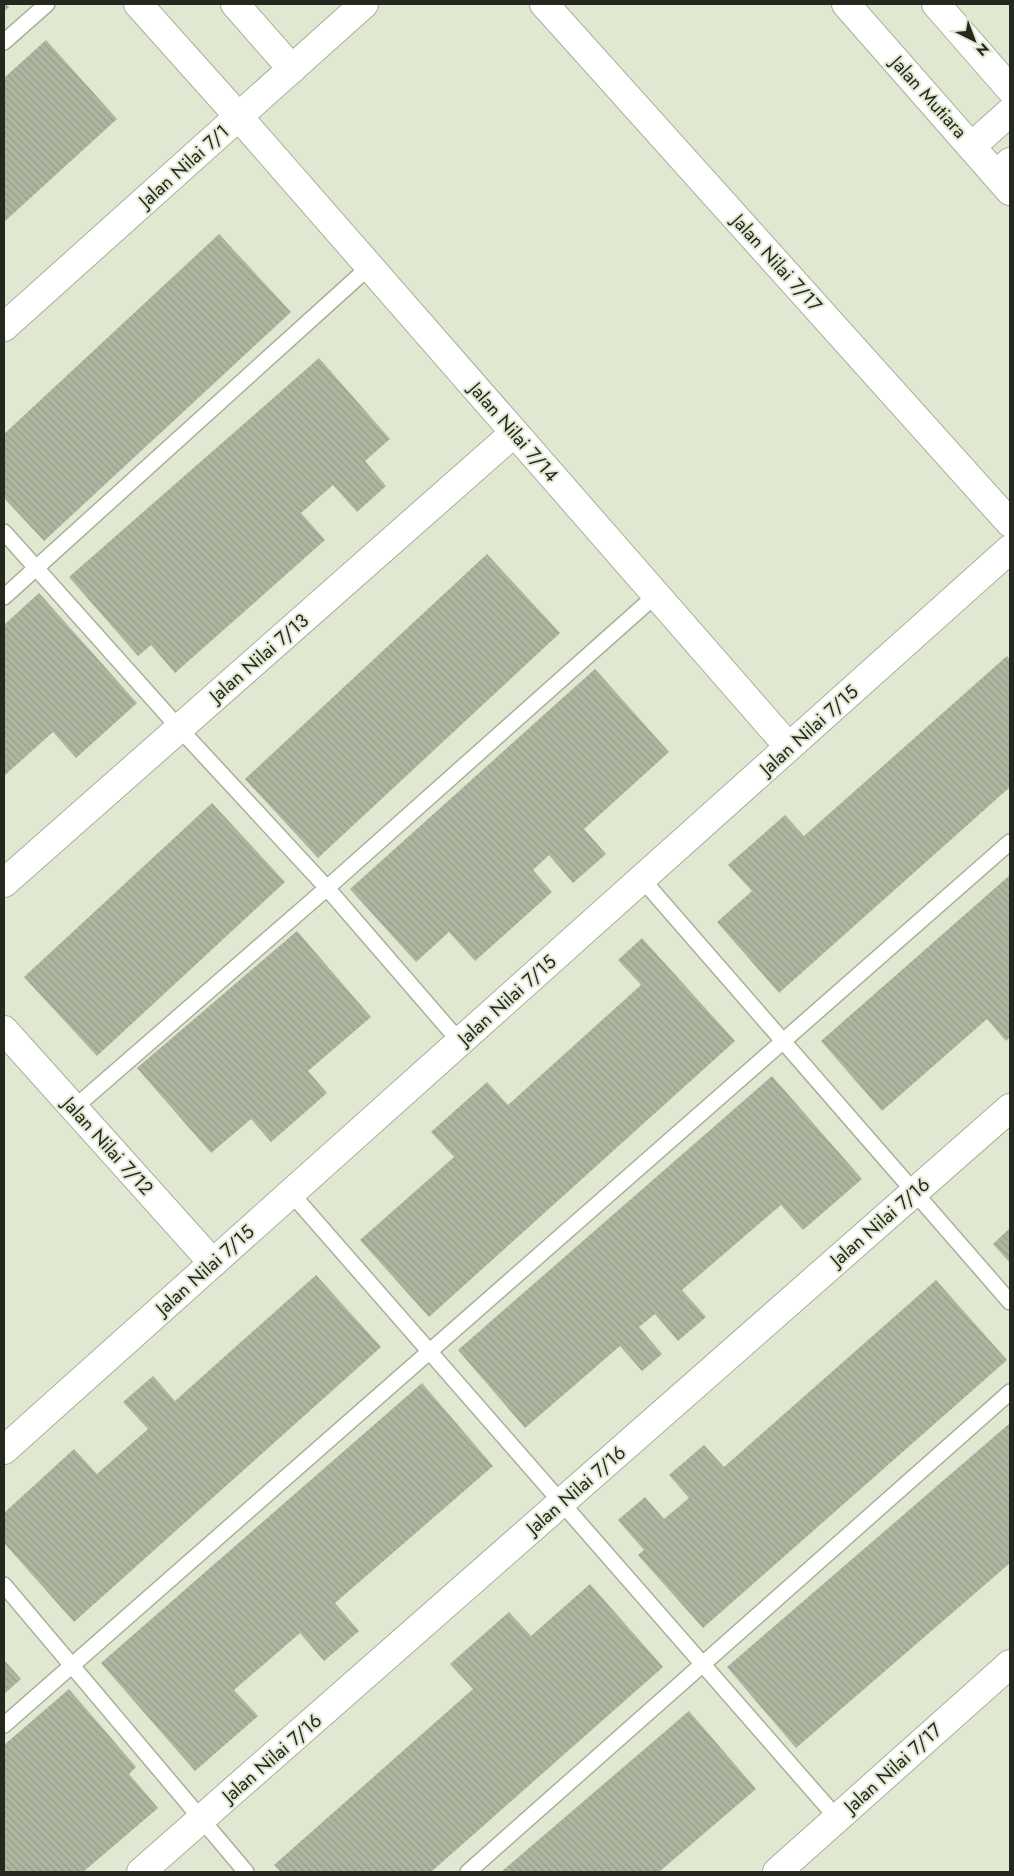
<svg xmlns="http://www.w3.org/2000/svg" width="1014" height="1876" viewBox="0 0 1014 1876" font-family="Jost,sans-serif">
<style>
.building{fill:url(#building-back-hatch)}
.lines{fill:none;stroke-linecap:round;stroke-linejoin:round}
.lane-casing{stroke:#a8b09a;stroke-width:18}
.street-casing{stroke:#a8b09a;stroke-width:30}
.secondary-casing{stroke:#a8b09a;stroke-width:30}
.lane{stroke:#fff;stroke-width:15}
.street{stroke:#fff;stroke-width:28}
.secondary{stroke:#fff;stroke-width:28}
.labels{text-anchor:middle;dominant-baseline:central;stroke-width:4;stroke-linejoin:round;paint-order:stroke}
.street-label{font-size:19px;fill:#25281f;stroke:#e1e8d1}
</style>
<defs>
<pattern id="building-back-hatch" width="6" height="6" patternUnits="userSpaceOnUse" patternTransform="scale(1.25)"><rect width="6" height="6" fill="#afb6a0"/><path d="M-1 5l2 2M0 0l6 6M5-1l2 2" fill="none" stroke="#969c89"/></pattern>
</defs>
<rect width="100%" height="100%" fill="#e1e8d1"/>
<g class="building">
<path d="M4 4H6L9 7 4 12Z"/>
<path d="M46 40 117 119 4 222V78Z"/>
<path d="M219 234 291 312 44 541 4 498V434Z"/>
<path d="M319 358 390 439 365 461 386 486 357 512 333 485 301 513 325 540 175 673 151 645 138 656 69 577Z"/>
<path d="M487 554 560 633 318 858 245 779Z"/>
<path d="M39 593 137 703 76 758 53 732 4 776V625Z"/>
<path d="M1007 656 1010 660V787L779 993 717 922 752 891 728 865 785 815 804 836Z"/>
<path d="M595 669 669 752 584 829 606 854 573 883 549 855 533 870 552 892 475 961 449 932 416 962 350 889Z"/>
<path d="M212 803 285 882 97 1056 24 977Z"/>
<path d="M1010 875V1037L1006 1041 987 1019 882 1111 821 1041Z"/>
<path d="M297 931 371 1017 308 1071 327 1093 271 1142 251 1119 211 1153 137 1068Z"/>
<path d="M642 938 735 1041 429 1317 360 1240 454 1157 431 1132 487 1082 508 1105 641 985 618 960Z"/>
<path d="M772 1076 862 1179 803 1230 781 1205 682 1290 706 1317 678 1341 655 1314 639 1327 662 1354 642 1371 620 1346 525 1428 458 1350Z"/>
<path d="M1010 1228V1263L993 1244Z"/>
<path d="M316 1275 381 1347 74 1622 4 1543V1513L74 1449 97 1474 148 1429 123 1402 153 1376 175 1401Z"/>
<path d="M936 1280 1007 1360 703 1628 638 1555 644 1550 618 1520 645 1497 664 1519 689 1498 669 1475 704 1445 724 1467Z"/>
<path d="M422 1383 493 1466 335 1603 359 1631 324 1661 300 1633 234 1690 258 1716 195 1771 101 1663Z"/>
<path d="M1010 1423V1563L796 1748 727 1667Z"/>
<path d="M590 1584 663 1667 431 1872H281L274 1865 473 1689 450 1664 509 1612 531 1636Z"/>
<path d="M4 1660 21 1679 4 1694Z"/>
<path d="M69 1689 136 1767 129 1774 158 1808 83 1872H4V1745Z"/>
<path d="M689 1711 756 1789 659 1872H501Z"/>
</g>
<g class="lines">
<defs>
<g id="lane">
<path d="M4 42 47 4"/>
<path d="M4 532 179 728 327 888 460 1042"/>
<path d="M4 597 369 267"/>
<path d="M642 879 1010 1302"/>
<path d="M74 1108 327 888 656 595"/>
<path d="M291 1193 837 1818"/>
<path d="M4 1585 246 1872"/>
<path d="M4 1725 1010 842"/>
<path d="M468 1872 1010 1392"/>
</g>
<g id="street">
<path d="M138 4 239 117 789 747"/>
<path d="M235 4 292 69"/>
<path d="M544 4 1010 523"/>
<path d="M972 146 1010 112"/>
<path d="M996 175 1010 162"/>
<path d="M4 327 364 4"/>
<path d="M4 883 514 433"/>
<path d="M4 1030 213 1263"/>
<path d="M4 1450 1010 549"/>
<path d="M141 1872 1010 1108"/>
<path d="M777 1872 1010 1664"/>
</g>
<g id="secondary">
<path d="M846 4 1010 191"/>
<path d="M936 4 1010 89"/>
</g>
</defs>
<use href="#lane" class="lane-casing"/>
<use href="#street" class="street-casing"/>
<use href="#secondary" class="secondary-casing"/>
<use href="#lane" class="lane"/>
<use href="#street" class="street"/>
<use href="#secondary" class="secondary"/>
</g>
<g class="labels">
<g class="street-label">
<text transform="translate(929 97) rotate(48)">Jalan Mutiara</text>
<text transform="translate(184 166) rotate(-42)">Jalan Nilai 7/1</text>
<text transform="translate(777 263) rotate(48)">Jalan Nilai 7/17</text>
<text transform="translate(514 432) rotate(49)">Jalan Nilai 7/14</text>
<text transform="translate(259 658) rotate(-41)">Jalan Nilai 7/13</text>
<text transform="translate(809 730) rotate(-42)">Jalan Nilai 7/15</text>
<text transform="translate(507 1000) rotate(-42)">Jalan Nilai 7/15</text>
<text transform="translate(108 1146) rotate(48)">Jalan Nilai 7/12</text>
<text transform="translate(880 1222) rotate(-41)">Jalan Nilai 7/16</text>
<text transform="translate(205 1270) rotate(-42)">Jalan Nilai 7/15</text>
<text transform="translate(576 1490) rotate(-41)">Jalan Nilai 7/16</text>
<text transform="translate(272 1758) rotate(-41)">Jalan Nilai 7/16</text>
<text transform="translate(893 1768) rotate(-42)">Jalan Nilai 7/17</text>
</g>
</g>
<rect width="1014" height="1876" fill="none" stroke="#25281f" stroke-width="10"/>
<g transform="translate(974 40) rotate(138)" stroke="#e1e8d1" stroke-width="4" paint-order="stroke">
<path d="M0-4L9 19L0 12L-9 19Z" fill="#25281f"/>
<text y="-8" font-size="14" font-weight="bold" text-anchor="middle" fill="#25281f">N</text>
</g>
</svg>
